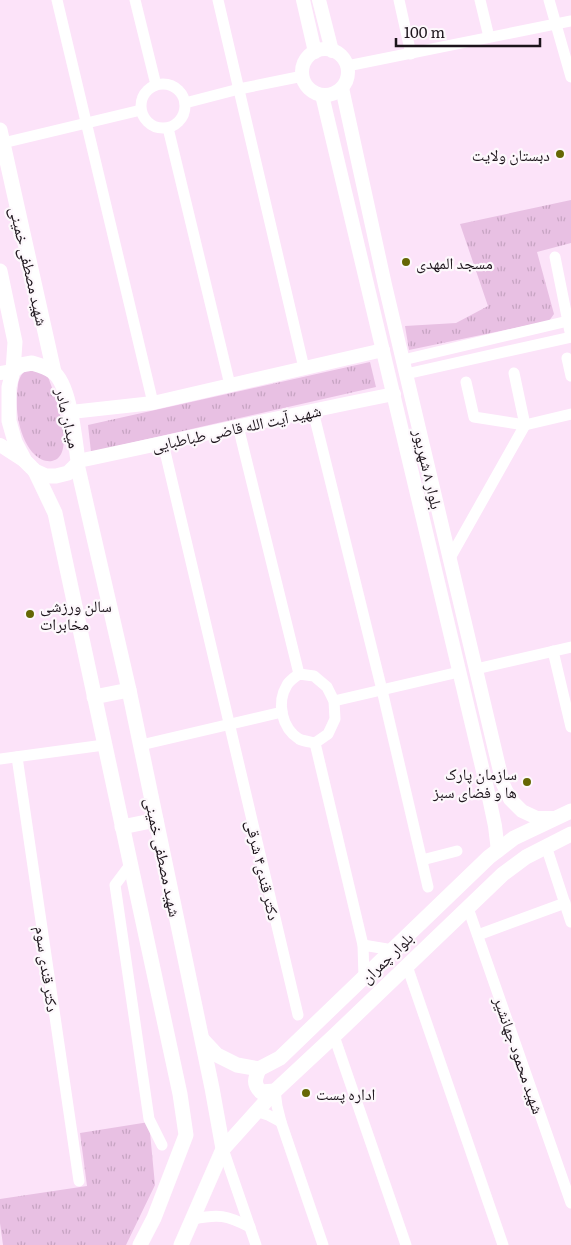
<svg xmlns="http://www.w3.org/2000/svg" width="571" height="1245" viewBox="0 0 571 1245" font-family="Literata,'Noto Naskh Arabic',serif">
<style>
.grass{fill:url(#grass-tufts)}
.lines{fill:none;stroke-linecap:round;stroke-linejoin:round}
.minor{stroke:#fff;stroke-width:11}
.tertiary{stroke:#fff;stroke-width:14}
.secondary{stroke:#fff;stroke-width:15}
.poi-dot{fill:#656704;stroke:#fdf8fc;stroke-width:2}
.labels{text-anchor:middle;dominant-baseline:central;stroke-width:4.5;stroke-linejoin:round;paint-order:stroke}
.poi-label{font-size:16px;fill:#1c141b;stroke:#fdf8fc;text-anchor:start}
.street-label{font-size:16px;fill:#1c141b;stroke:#fdf8fc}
</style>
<defs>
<pattern id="grass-tufts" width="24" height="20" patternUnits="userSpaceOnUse" patternTransform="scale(1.25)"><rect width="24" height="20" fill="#e8c0e3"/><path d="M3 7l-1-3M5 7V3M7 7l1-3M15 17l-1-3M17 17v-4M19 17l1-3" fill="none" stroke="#c6a4c2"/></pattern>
</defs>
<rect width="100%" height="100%" fill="#fce3f9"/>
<g class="grass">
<path d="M571 200V243L537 252 554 314 549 321 409 350 405 326 456 323 488 306 460 224Z"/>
<path d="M370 362 376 387 91 452 88 425Z"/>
<path d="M34 369 48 377C54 392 78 456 52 461 45 462 40 459 35 455 19 440 14 407 18 386 18 382 20 376 23 373 26 370 31 370 34 369Z"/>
<path d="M149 1122 155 1185 126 1245H3L0 1223V1199L87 1186 80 1133Z"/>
</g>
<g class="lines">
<g class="minor">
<path d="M57 0 153 403"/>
<path d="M135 0 156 85"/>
<path d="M218 0 304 368"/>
<path d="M399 0 411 54"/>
<path d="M480 0 489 37"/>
<path d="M549 0 571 77"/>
<path d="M347 66 571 21"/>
<circle cx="163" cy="106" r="22"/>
<path d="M185 103 239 89 303 76"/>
<path d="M168 128 230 385"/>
<path d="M3 143 141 110"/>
<path d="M567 358 571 376"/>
<path d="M403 360 568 321"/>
<path d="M406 374 571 337 555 257"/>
<path d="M466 382 474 417 525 425 571 414"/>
<path d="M313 411 382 690 428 887"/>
<path d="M238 426 299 674"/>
<path d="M163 443 298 1015"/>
<path d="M450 558 525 425 514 373"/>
<path d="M553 651 571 727"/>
<path d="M476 669 571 647"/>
<path d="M299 674 314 676 327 687 334 701 335 719 328 734 315 743C310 742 303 741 299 739 282 728 276 703 287 685 289 681 295 677 299 674Z"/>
<path d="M334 701 459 672"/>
<path d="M315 743 363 945"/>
<path d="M141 745 282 712"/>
<path d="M17 757 79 1181"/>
<path d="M0 759 104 745"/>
<path d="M546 846 571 922"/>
<path d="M422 860 457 851"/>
<path d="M130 865 115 885 149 1119 162 1145"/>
<path d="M468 908 571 1203"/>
<path d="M478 935 565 903"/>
<path d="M407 966 503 1245"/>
<path d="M364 977 363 945 393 950"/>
<path d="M334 1036 406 1245"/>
<path d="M256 1111 268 1115 281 1122 277 1106 275 1091"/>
<path d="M281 1122 323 1245"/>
<path d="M223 1149 256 1245"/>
<path d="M193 1219C219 1214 226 1215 250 1227"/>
</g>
<g class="tertiary">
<path d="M303 0 315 52"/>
<path d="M319 0 332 51"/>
<circle cx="325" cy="72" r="23"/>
<path d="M342 88 385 285 503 784 510 799 522 811 537 818H554"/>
<path d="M322 95 487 788 495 826 498 851"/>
<path d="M0 373 13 371"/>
<path d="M71 412 153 403 383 350"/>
<path d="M0 445 25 461"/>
<path d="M78 461C183 439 288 415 394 394"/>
</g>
<g class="secondary">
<path d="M0 130 54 372"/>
<path d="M0 271 15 342 13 371"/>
<path d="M32 363C39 365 47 367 53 372 70 384 75 440 78 461L77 464 68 473 56 476H46L35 471 25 461 15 442 9 421V387L13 371 21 365Z"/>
<path d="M77 464 129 690 212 1088 223 1149 181 1245"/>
<path d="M35 471 55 513 180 1094 186 1135 154 1218 140 1245"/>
<path d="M94 697 129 690"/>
<path d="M122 827 156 820"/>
<path d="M203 1040 217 1055 237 1065 259 1069 280 1058 489 857 514 838 571 811"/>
<path d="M259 1069C255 1079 253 1084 261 1092L275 1091"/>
<path d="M223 1149 275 1091 334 1036 503 874 526 857 571 834"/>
</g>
</g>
<g class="poi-dot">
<circle cx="560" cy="154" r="5"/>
<circle cx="406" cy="262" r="5"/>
<circle cx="30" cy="614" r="5"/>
<circle cx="527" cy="782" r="5"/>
<circle cx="306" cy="1093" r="5"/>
</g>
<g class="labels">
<g class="poi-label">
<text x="550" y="154" text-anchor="end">دبستان ولایت</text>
<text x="416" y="262">مسجد المهدی</text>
<text x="40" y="605">سالن ورزشی<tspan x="40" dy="18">مخابرات</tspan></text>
<text x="517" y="773" text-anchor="end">سازمان پارک<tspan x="517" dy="18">ها و فضای سبز</tspan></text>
<text x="316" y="1093">اداره پست</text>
</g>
<g class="street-label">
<text transform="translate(30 266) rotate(77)">شهید مصطفی خمینی</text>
<text transform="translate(69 418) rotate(77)">میدان مادر</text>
<text transform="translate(236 427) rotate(-12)">شهید آیت الله قاضی طباطبایی</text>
<text transform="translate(429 469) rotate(77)">بلوار ۸ شهریور</text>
<text transform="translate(164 857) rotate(78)">شهید مصطفی خمینی</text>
<text transform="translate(264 870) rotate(77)">دکتر قندی۴ شرقی</text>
<text transform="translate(386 957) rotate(-44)">بلوار چمران</text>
<text transform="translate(48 969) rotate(82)">دکتر قندی سوم</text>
<text transform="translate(520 1055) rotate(71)">شهید محمود جهانشیر</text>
</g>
</g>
<path d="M396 38v8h144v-8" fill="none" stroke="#1c141b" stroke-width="2.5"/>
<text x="404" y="38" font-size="15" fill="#1c141b" stroke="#fdf8fc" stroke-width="4" paint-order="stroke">100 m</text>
</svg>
